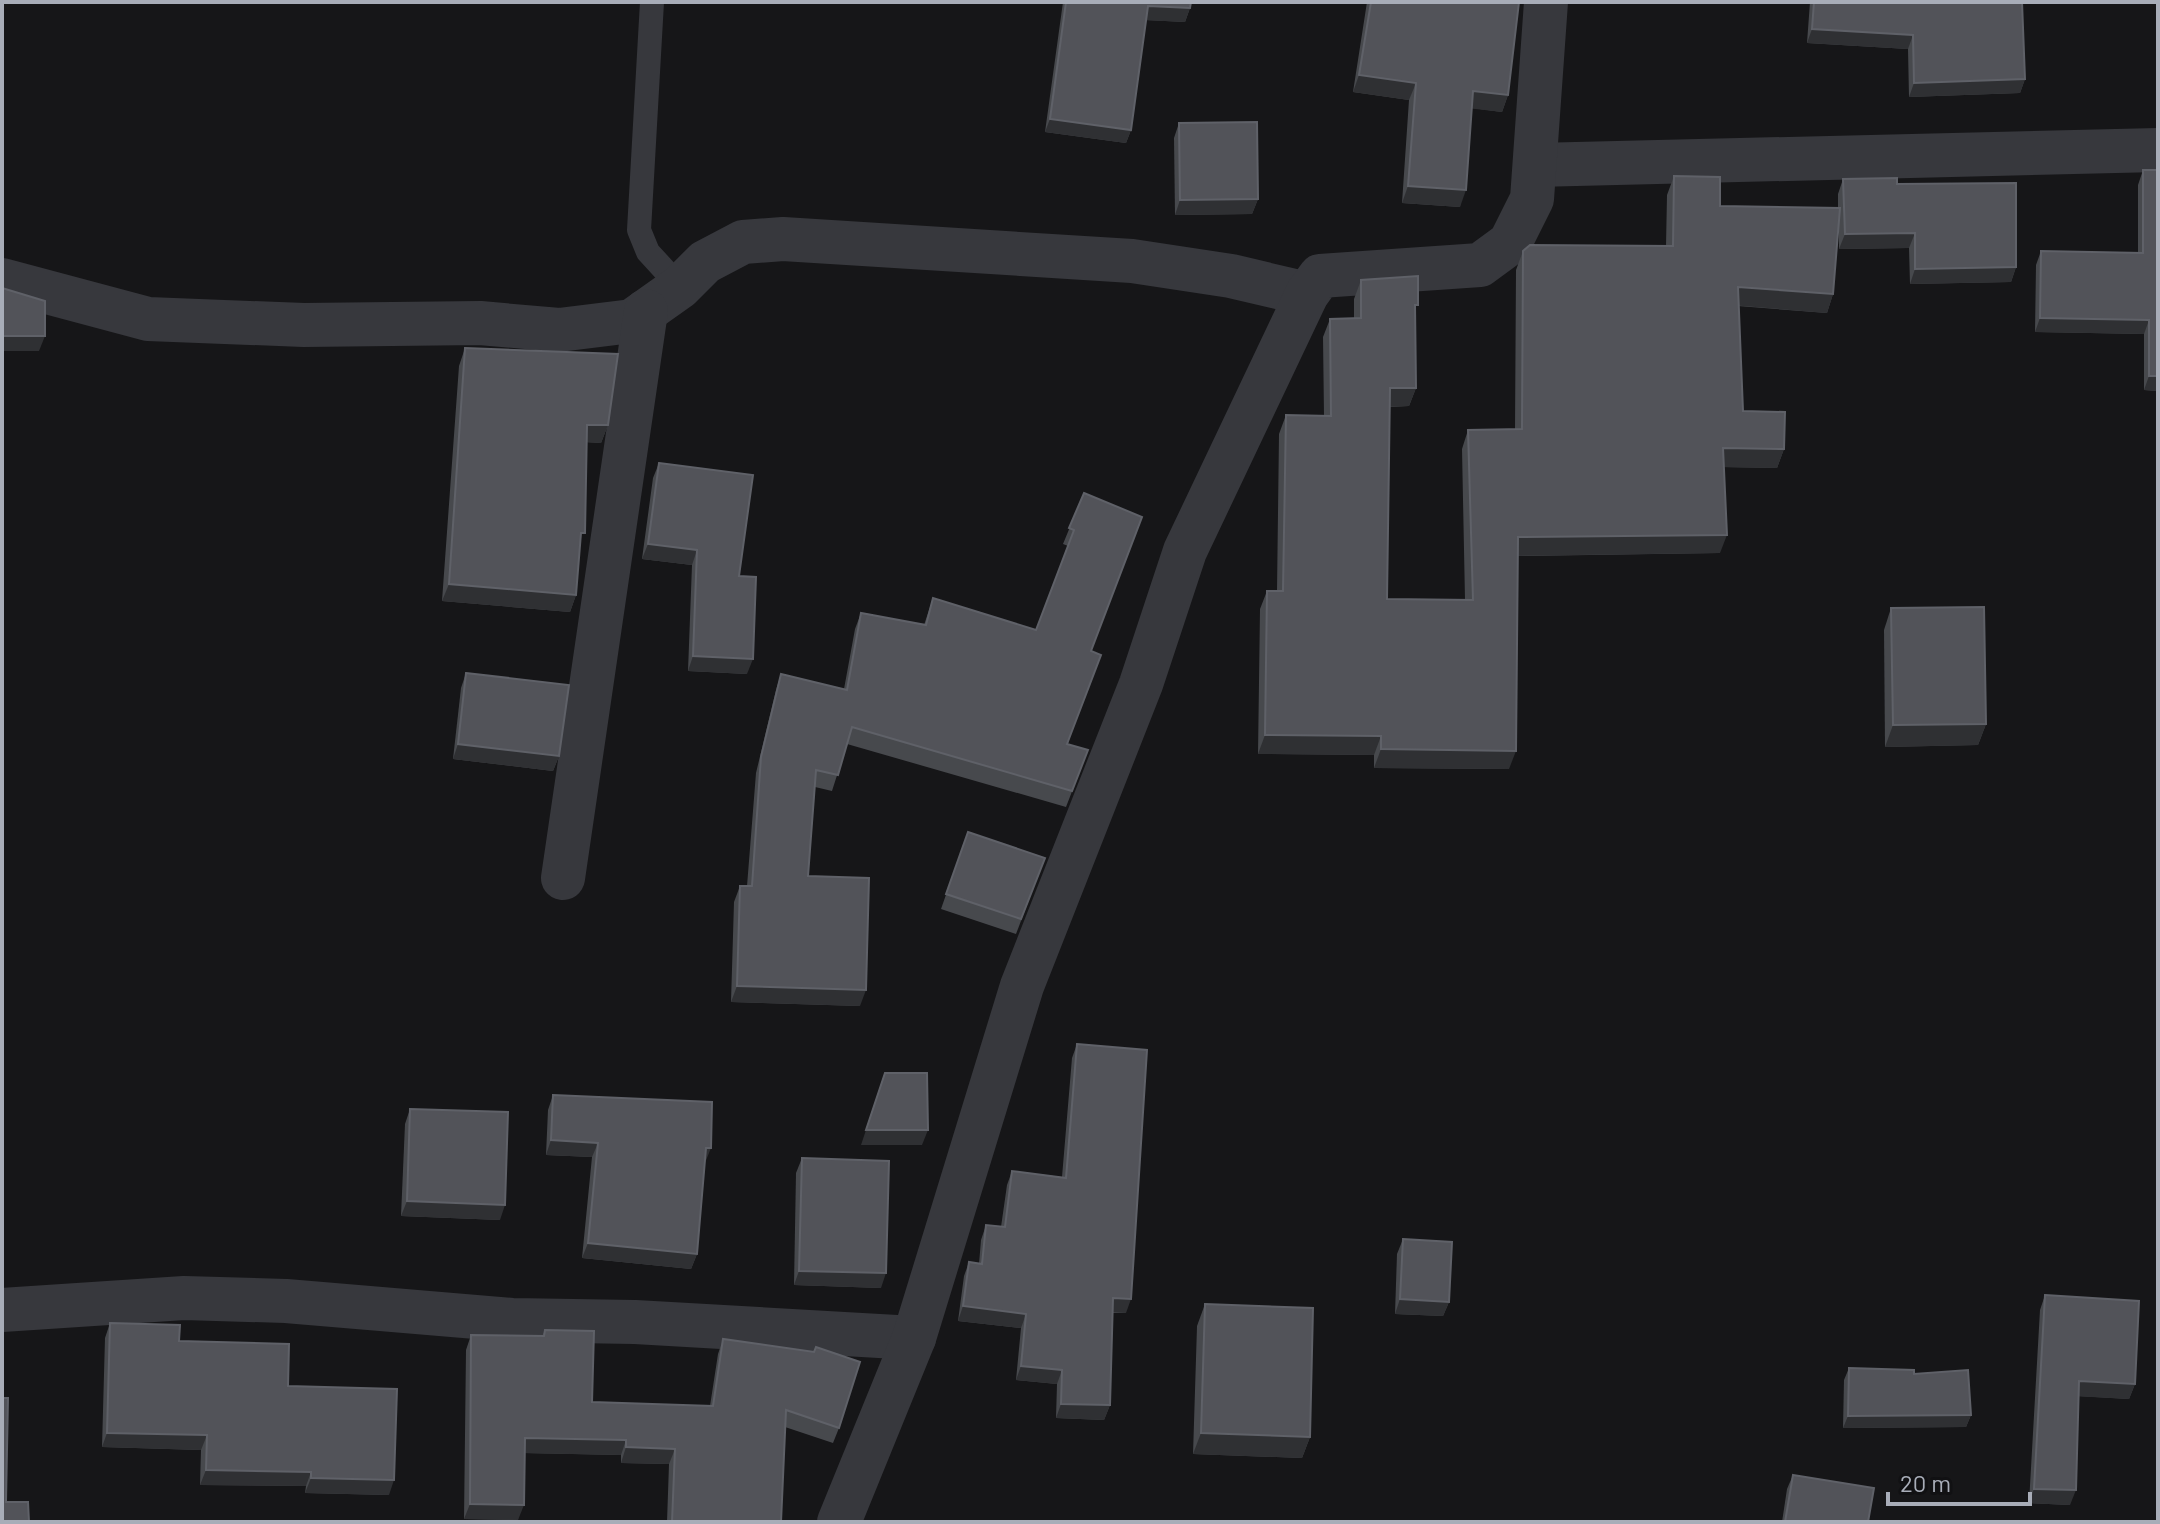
<svg xmlns="http://www.w3.org/2000/svg" width="2160" height="1524" viewBox="0 0 2160 1524" font-family="Barlow,sans-serif">
<style>
.lines{fill:none;stroke-linecap:round;stroke-linejoin:round}
.lane{stroke:#37383d;stroke-width:24}
.street{stroke:#37383d;stroke-width:44}
.wall{fill:#47494d}
.shaded-wall{fill:#2f3033}
.building{fill:#525359;stroke:#5f6168;stroke-width:2}
</style>
<rect width="100%" height="100%" fill="#161618"/>
<g class="lines">
<path class="lane" d="M652 2 639 230 648 252 680 287"/>
<g class="street">
<path d="M1535 165 2158 150"/>
<path d="M2 280 148 319 304 325 480 323 559 330 632 321 680 287 705 262 743 242 783 239 1132 261 1231 276 1307 294"/>
<path d="M563 878 646 311"/>
<path d="M2 1310 184 1298 286 1301 512 1320 635 1322 914 1338"/>
<path d="M839 1522 914 1338 1022 986 1141 684 1185 551 1307 294 1320 276 1480 265 1510 243 1532 199 1546 2"/>
</g>
</g>
<g class="wall">
<path d="M1063 2H1191L1190 8 1185 22 1146 20 1131 130 1126 143 1045 132Z"/>
<path d="M1367 2H1519L1508 95 1502 112 1472 108 1460 207 1402 203 1409 100 1353 92Z"/>
<path d="M1810 2H2022L2025 79 2020 93 1909 97 1908 49 1807 43Z"/>
<path d="M1179 123 1258 199 1252 214 1175 215 1174 138Z"/>
<path d="M2143 170H2158V391L2144 390V334L2035 332 2036 265 2041 251 2138 253V185Z"/>
<path d="M1674 176 1720 206 1838 208V194L1843 179 1897 184 2016 267 2011 282 1910 284 1909 248 1839 249V222L1833 294 1827 313 1738 306 1743 411 1784 449 1777 468 1724 467 1720 553 1518 556 1509 769 1374 768V755L1258 754 1260 609 1267 591H1277L1279 434 1286 415 1324 416 1323 337 1330 319 1354 318V299L1361 280 1415 314 1416 388 1409 406 1390 407 1387 599 1465 600 1462 449 1468 430 1515 429 1516 270 1523 251 1666 246 1667 195Z"/>
<path d="M465 348 608 425 601 443 586 442 576 595 570 612 442 601 459 366Z"/>
<path d="M659 463 739 576 747 674 688 671 692 565 642 559 653 478Z"/>
<path d="M1084 493 1092 651 1068 744 1088 750 1066 807 847 744 832 791 815 787 808 876 860 1006 731 1002 734 902 740 886H747L756 773 776 690 781 674 844 689 855 629 861 613 924 625 933 598 1036 630 1068 546 1063 544Z"/>
<path d="M1891 608 1986 724 1978 745 1885 747 1884 630Z"/>
<path d="M466 673 559 756 553 771 453 759 461 688Z"/>
<path d="M968 832 1045 858 1016 934 941 909Z"/>
<path d="M1077 1044 1126 1313H1113L1110 1405 1104 1420 1056 1418 1057 1384 1016 1380 1021 1328 958 1321 964 1276 969 1262 979 1264 981 1240 986 1225 1001 1227 1007 1185 1012 1171 1062 1177 1072 1058Z"/>
<path d="M553 1095 705 1163 697 1254 691 1269 582 1258 592 1157 546 1155 548 1110Z"/>
<path d="M410 1109 500 1220 401 1216 405 1124Z"/>
<path d="M802 1158 881 1288 794 1285 796 1173Z"/>
<path d="M1403 1239 1449 1302 1443 1316 1395 1314 1397 1254Z"/>
<path d="M2045 1295 2135 1384 2129 1399 2078 1396 2070 1505 2029 1503 2040 1310Z"/>
<path d="M1205 1304 1310 1437 1302 1458 1193 1454 1197 1326Z"/>
<path d="M110 1323 179 1341 288 1386 389 1495 305 1493 306 1486 200 1485 201 1450 102 1447 105 1338Z"/>
<path d="M545 1330 592 1402 710 1406 718 1354 723 1339 839 1428 833 1443 785 1427 781 1522H667L669 1464 621 1463V1455L525 1453 518 1520 464 1519 466 1350 471 1335 542 1336Z"/>
<path d="M1849 1368 1914 1374 1971 1415 1966 1427 1843 1428 1844 1380Z"/>
<path d="M1793 1475 1868 1522H1782L1787 1489Z"/>
</g>
<g class="shaded-wall">
<path d="M1148 6 1190 8 1185 22 1143 20Z"/>
<path d="M1812 29 1913 35 1908 49 1807 43Z"/>
<path d="M1359 75 1416 83 1409 100 1353 92Z"/>
<path d="M2025 79 2020 93 1909 97 1914 83Z"/>
<path d="M1473 91 1508 95 1502 112 1467 108Z"/>
<path d="M1050 119 1131 130 1126 143 1045 132Z"/>
<path d="M1408 186 1466 190 1460 207 1402 203Z"/>
<path d="M1258 199 1252 214 1175 215 1180 200Z"/>
<path d="M1915 233 1909 248 1839 249 1845 234Z"/>
<path d="M2016 267 2011 282 1910 284 1915 269Z"/>
<path d="M1738 287 1833 294 1827 313 1731 305Z"/>
<path d="M2040 318 2149 320 2144 334 2035 332Z"/>
<path d="M2 336H45L39 351H2Z"/>
<path d="M2149 376H2158V391L2144 390Z"/>
<path d="M1390 388H1416L1409 406 1383 407Z"/>
<path d="M587 425H608L601 443 580 442Z"/>
<path d="M1723 448 1784 449 1777 468 1716 467Z"/>
<path d="M1727 535 1720 553 1511 556 1518 537Z"/>
<path d="M648 544 697 550 692 565 642 559Z"/>
<path d="M449 584 576 595 570 612 442 601Z"/>
<path d="M693 656 753 659 747 674 688 671Z"/>
<path d="M1986 724 1978 745 1885 747 1893 725Z"/>
<path d="M1265 735 1381 736 1374 755 1258 754Z"/>
<path d="M458 744 559 756 553 771 453 759Z"/>
<path d="M1381 749 1516 751 1509 769 1374 768Z"/>
<path d="M737 986 866 990 860 1006 731 1002Z"/>
<path d="M866 1130H928L922 1145H861Z"/>
<path d="M551 1140 598 1143 592 1157 546 1155Z"/>
<path d="M706 1148H711L705 1163Z"/>
<path d="M407 1201 505 1205 500 1220 401 1216Z"/>
<path d="M588 1243 697 1254 691 1269 582 1258Z"/>
<path d="M799 1271 886 1273 881 1288 794 1285Z"/>
<path d="M1113 1298 1131 1299 1126 1313 1108 1312Z"/>
<path d="M1400 1299 1449 1302 1443 1316 1395 1314Z"/>
<path d="M963 1306 1026 1314 1021 1328 958 1321Z"/>
<path d="M1021 1366 1062 1370 1057 1384 1016 1380Z"/>
<path d="M2079 1381 2135 1384 2129 1399 2073 1396Z"/>
<path d="M1061 1404 1110 1405 1104 1420 1056 1418Z"/>
<path d="M1971 1415 1966 1427 1843 1428 1848 1416Z"/>
<path d="M107 1433 207 1435 201 1450 102 1447Z"/>
<path d="M1201 1433 1310 1437 1302 1458 1193 1454Z"/>
<path d="M525 1438 626 1440 621 1455 519 1453Z"/>
<path d="M626 1447 675 1449 669 1464 621 1463Z"/>
<path d="M206 1470 311 1472 306 1486 200 1485Z"/>
<path d="M311 1478 394 1480 389 1495 305 1493Z"/>
<path d="M2034 1489 2076 1490 2070 1505 2029 1503Z"/>
<path d="M470 1504 524 1505 518 1520 464 1519Z"/>
</g>
<g class="building">
<path d="M1066 2H1191L1190 8 1148 6 1131 130 1050 119Z"/>
<path d="M1371 2H1519L1508 95 1473 91 1466 190 1408 186 1416 83 1359 75Z"/>
<path d="M1814 2H2022L2025 79 1914 83 1913 35 1812 29Z"/>
<path d="M1257 122 1258 199 1180 200 1179 123Z"/>
<path d="M2143 170H2158V376H2149V320L2040 318 2041 251 2143 253Z"/>
<path d="M1674 176 1720 177V206L1840 208 1833 294 1738 287 1743 411 1785 412 1784 449 1723 448 1727 535 1518 537 1516 751 1381 749V736L1265 735 1267 591H1283L1286 415 1331 416 1330 319 1361 318V280L1418 276V305H1415L1416 388H1390L1387 599 1473 600 1468 430 1522 429 1523 251 1530 245 1673 246Z"/>
<path d="M1897 178V184L2016 183V267L1915 269V233L1845 234 1843 179Z"/>
<path d="M2 288 45 301V336H2Z"/>
<path d="M465 348 618 354 608 425H587L585 533H581L576 595 449 584Z"/>
<path d="M659 463 753 475 739 576 756 577 753 659 693 656 697 550 648 544Z"/>
<path d="M1084 493 1142 517 1091 651 1101 655 1067 744 1088 750 1072 791 852 727 838 775 816 770 808 876 869 878 866 990 737 986 740 886H752L761 757 781 674 847 690 861 613 926 625 933 598 1036 630 1074 530 1069 528Z"/>
<path d="M1984 607 1986 724 1893 725 1891 608Z"/>
<path d="M466 673 569 685 559 756 458 744Z"/>
<path d="M968 832 1045 858 1021 919 946 894Z"/>
<path d="M1077 1044 1147 1050 1131 1299 1113 1298 1110 1405 1061 1404 1062 1370 1021 1366 1026 1314 963 1306 969 1262 982 1264 986 1225 1005 1227 1012 1171 1066 1178Z"/>
<path d="M885 1073H927L928 1130H866Z"/>
<path d="M553 1095 712 1102 711 1148H706L697 1254 588 1243 598 1143 551 1140Z"/>
<path d="M410 1109 508 1112 505 1205 407 1201Z"/>
<path d="M802 1158 889 1161 886 1273 799 1271Z"/>
<path d="M1403 1239 1452 1242 1449 1302 1400 1299Z"/>
<path d="M2045 1295 2139 1301 2135 1384 2079 1381 2076 1490 2034 1489Z"/>
<path d="M1205 1304 1313 1308 1310 1437 1201 1433Z"/>
<path d="M110 1323 180 1325 179 1341 289 1344 288 1386 397 1389 394 1480 311 1478V1472L206 1470 207 1435 107 1433Z"/>
<path d="M545 1330 594 1331 592 1402 713 1406 723 1339 814 1352 816 1347 860 1362 839 1428 786 1410 781 1522H672L675 1449 626 1447V1440L525 1438 524 1505 470 1504 471 1335 544 1336Z"/>
<path d="M1849 1368 1914 1370V1374L1968 1370 1971 1415 1848 1416Z"/>
<path d="M2 1398H8L6 1502H28L29 1522H2Z"/>
<path d="M1793 1475 1874 1488 1868 1522H1785Z"/>
</g>
<rect width="2160" height="1524" fill="none" stroke="#a8adb8" stroke-width="8"/>
<path d="M1888 1492v12h142v-12" fill="none" stroke="#a8adb8" stroke-width="4"/>
<text x="1900" y="1492" font-size="24" fill="#a8adb8" stroke="#111113" stroke-width="6" paint-order="stroke">20 m</text>
</svg>
